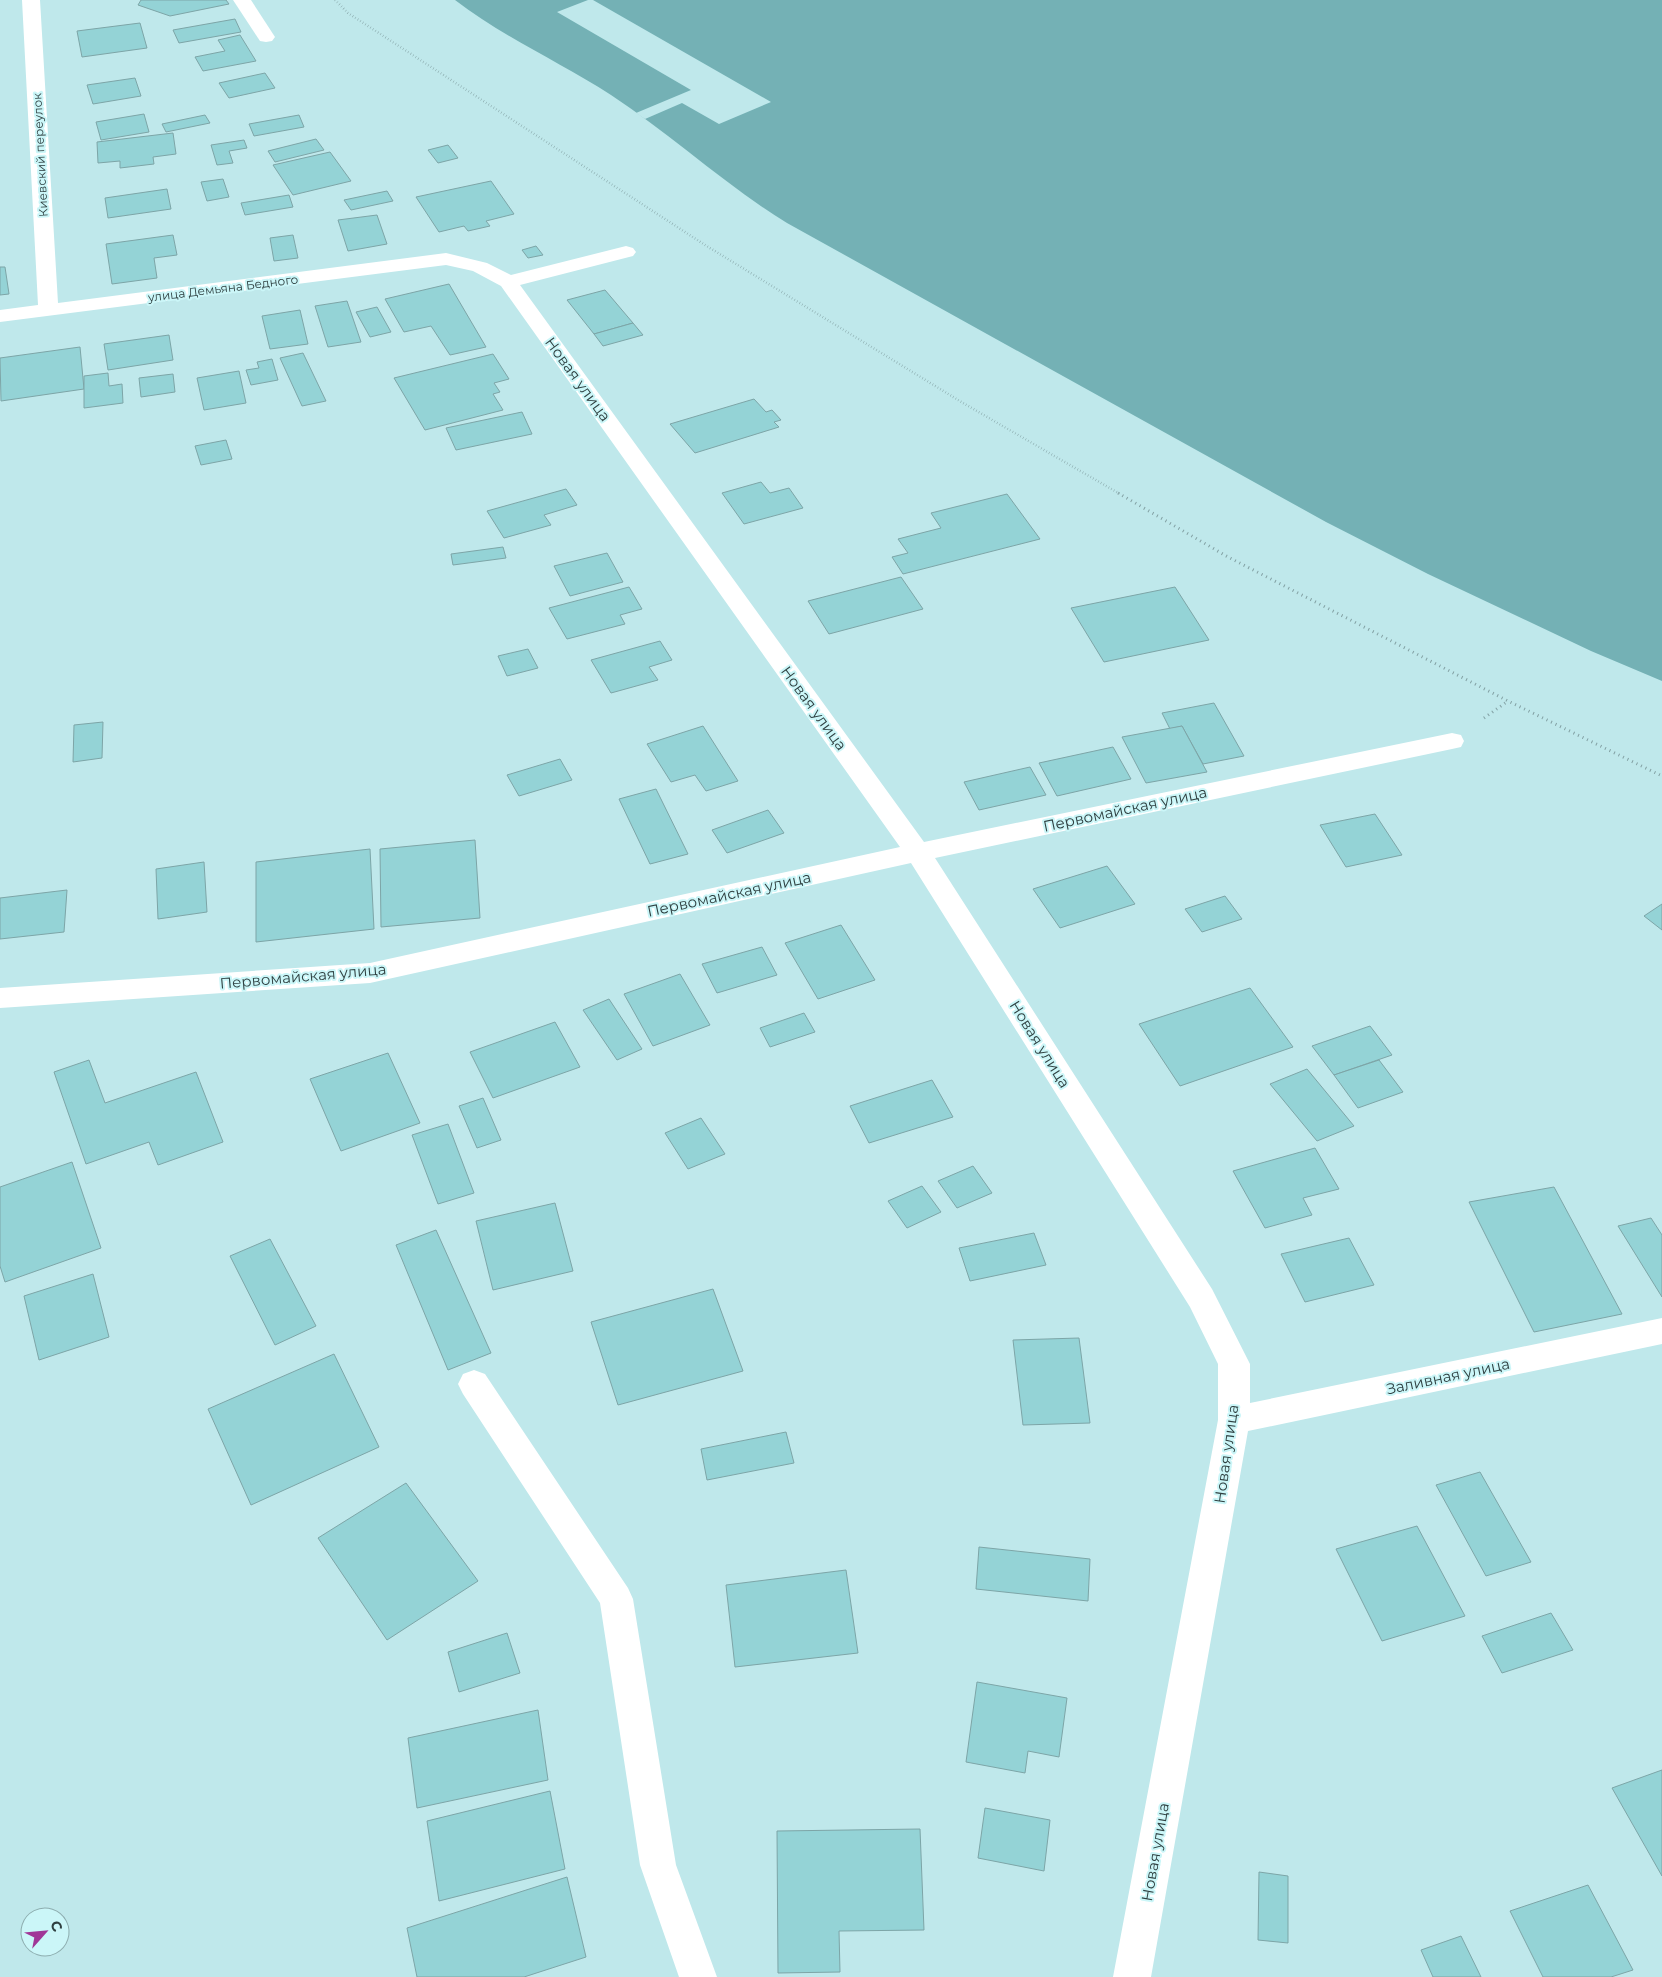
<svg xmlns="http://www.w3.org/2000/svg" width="1662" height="1977" viewBox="0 0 1662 1977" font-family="Montserrat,sans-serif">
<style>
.water{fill:#74b1b5}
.pier{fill:#bfe8eb}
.building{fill:#94d3d6;stroke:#7da5a7}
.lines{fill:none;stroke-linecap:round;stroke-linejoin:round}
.path-far1{stroke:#82a0a3;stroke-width:2.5;stroke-dasharray:0.5 2.5;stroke-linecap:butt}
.path{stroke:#82a0a3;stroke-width:3;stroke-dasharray:1 4;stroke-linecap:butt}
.minor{fill:#fff;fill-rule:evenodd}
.labels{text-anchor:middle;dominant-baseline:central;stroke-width:4;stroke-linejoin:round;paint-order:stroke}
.far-street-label{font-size:12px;fill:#2f4041;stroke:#cbf6f8}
.street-label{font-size:15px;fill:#2f4041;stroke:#cbf6f8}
</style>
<rect width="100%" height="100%" fill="#bfe8eb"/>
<path class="water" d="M455 0H1662V681L1591 651 1428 574 1326 522 787 223C725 185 672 135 611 95 560 62 503 37 455 0Z"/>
<path class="pier" d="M588 0H593L771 102 719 124 682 103 645 119 636 113 691 90 557 12Z"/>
<g class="building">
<path d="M141 0H226L229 4 170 16 138 5Z"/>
<path d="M235 19 241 32 179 43 173 30Z"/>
<path d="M140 23 147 48 82 57 77 31Z"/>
<path d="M240 35 256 61 203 71 195 57 225 51 218 40Z"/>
<path d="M265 73 275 88 229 98 219 83Z"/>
<path d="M135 78 141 96 93 104 87 85Z"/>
<path d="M144 114 149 132 101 140 96 122Z"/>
<path d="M205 115 210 123 166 132 162 124Z"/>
<path d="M299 115 304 127 254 136 249 124Z"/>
<path d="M173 133 176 154 153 157 154 164 120 168V161L98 163 97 142Z"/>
<path d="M316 139 324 150 275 162 268 151Z"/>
<path d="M244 140 247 148 229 151 233 163 217 165 211 145Z"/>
<path d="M448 145 458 158 438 163 428 150Z"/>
<path d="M330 152 351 181 293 195 273 165Z"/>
<path d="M223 179 229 197 207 201 201 182Z"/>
<path d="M491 181 514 214 486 221 490 226 468 231 464 226 439 232 416 197Z"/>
<path d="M167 189 171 209 108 218 105 198Z"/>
<path d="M387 191 393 201 351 210 344 200Z"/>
<path d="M289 195 293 207 245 215 241 203Z"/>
<path d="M377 215 387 244 348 251 338 220Z"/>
<path d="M173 235 177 255 154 258 157 278 112 284 106 244Z"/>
<path d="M293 235 298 258 274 261 270 238Z"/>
<path d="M536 246 543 255 528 258 522 250Z"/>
<path d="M0 267H5L9 294 0 295Z"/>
<path d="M449 284 486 347 450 355 431 326 404 332 385 299Z"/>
<path d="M605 290 633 323 594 334 567 300Z"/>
<path d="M347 301 361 342 328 347 315 306Z"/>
<path d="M377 307 391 332 370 337 356 312Z"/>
<path d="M300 310 308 344 270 349 262 316Z"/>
<path d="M633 323 643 335 603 346 594 334Z"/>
<path d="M169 335 173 360 108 370 104 344Z"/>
<path d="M80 347 84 389 1 401 0 358Z"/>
<path d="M303 353 326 401 302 406 280 358Z"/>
<path d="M493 354 509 379 494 383 500 392 493 394 503 410 425 430 394 378Z"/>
<path d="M272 359 278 380 251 385 246 370 259 368 257 362Z"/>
<path d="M239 371 246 403 204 410 197 378Z"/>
<path d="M108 373 109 386 122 384 123 403 84 408V376Z"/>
<path d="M173 374 175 392 141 397 139 378Z"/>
<path d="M754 399 766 412 772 410 781 420 774 422 779 427 695 453 670 424Z"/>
<path d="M522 412 532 434 456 450 446 428Z"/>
<path d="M226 440 232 459 201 465 195 446Z"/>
<path d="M761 482 770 493 789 488 803 508 744 524 722 493Z"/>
<path d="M566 489 577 505 544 515 551 525 504 538 487 511Z"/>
<path d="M1007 494 1040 539 903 574 892 557 908 553 898 539 941 528 931 513Z"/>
<path d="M503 547 506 558 453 565 451 554Z"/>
<path d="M607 553 623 582 570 596 554 566Z"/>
<path d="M901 577 923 609 829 634 808 601Z"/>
<path d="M629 587 642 609 620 615 625 624 567 639 549 608Z"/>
<path d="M1175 587 1209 640 1104 662 1071 608Z"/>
<path d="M660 641 672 660 649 667 658 680 611 693 591 660Z"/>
<path d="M528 649 538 668 507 676 498 656Z"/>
<path d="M1214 703 1244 756 1203 764 1182 726 1170 729 1162 713Z"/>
<path d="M103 722 102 758 73 762 74 725Z"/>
<path d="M703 726 738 781 706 791 695 775 671 782 647 744Z"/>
<path d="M1182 726 1207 772 1146 783 1122 737Z"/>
<path d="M1113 747 1131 779 1057 796 1039 763Z"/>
<path d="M560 759 572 780 519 796 507 775Z"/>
<path d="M1030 767 1046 795 979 810 964 782Z"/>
<path d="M656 789 688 854 650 864 619 799Z"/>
<path d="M768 810 784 833 727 853 712 830Z"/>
<path d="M1375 814 1402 855 1346 867 1320 825Z"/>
<path d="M475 840 480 918 381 927 380 849Z"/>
<path d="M370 849 374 929 256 942V862Z"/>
<path d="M204 862 207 912 158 919 156 869Z"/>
<path d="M1107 866 1135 904 1060 928 1033 889Z"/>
<path d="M67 890 64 932 0 939V898Z"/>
<path d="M1225 896 1242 919 1202 932 1185 909Z"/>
<path d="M1662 904V930L1644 916Z"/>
<path d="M841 925 875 980 818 999 785 943Z"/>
<path d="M762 947 777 975 717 993 702 964Z"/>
<path d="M680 974 710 1025 653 1046 624 994Z"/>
<path d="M1250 988 1293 1047 1180 1086 1139 1024Z"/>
<path d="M609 999 642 1049 617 1060 583 1010Z"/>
<path d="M804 1013 815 1032 770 1047 760 1028Z"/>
<path d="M555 1022 580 1067 493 1098 470 1052Z"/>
<path d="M1370 1026 1392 1055 1334 1075 1312 1046Z"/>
<path d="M388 1053 420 1123 341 1151 310 1079Z"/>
<path d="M89 1060 105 1103 196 1072 223 1142 158 1165 149 1142 86 1164 54 1072Z"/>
<path d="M1379 1060 1403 1092 1358 1108 1334 1075Z"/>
<path d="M1307 1069 1354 1126 1317 1141 1270 1084Z"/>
<path d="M932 1080 953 1117 869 1143 850 1106Z"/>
<path d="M483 1098 501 1140 477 1148 459 1106Z"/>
<path d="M701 1118 725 1154 688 1169 665 1133Z"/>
<path d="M448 1124 474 1193 438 1204 412 1135Z"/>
<path d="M1315 1148 1339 1189 1303 1198 1312 1215 1265 1228 1233 1171Z"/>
<path d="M72 1162 101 1248 5 1282 0 1266V1187Z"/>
<path d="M973 1166 992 1193 957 1208 938 1181Z"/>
<path d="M922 1186 941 1212 907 1228 888 1201Z"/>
<path d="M1554 1187 1622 1314 1534 1332 1469 1202Z"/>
<path d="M555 1203 573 1271 493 1290 476 1221Z"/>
<path d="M1651 1218 1662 1235V1297L1618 1226Z"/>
<path d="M436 1230 491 1353 448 1370 396 1245Z"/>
<path d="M1034 1233 1046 1265 970 1281 959 1248Z"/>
<path d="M1349 1238 1374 1285 1305 1302 1281 1254Z"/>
<path d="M270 1239 316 1326 275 1345 230 1256Z"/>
<path d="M93 1274 109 1337 39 1360 24 1296Z"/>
<path d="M713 1289 743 1371 618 1405 591 1322Z"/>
<path d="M1079 1338 1090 1423 1023 1425 1013 1340Z"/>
<path d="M334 1354 379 1447 251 1505 208 1409Z"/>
<path d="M786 1432 794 1463 707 1480 701 1449Z"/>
<path d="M1480 1472 1531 1562 1486 1576 1436 1485Z"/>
<path d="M406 1483 478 1581 387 1640 318 1538Z"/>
<path d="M1417 1526 1465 1616 1382 1641 1336 1549Z"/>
<path d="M979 1547 1090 1559 1088 1601 976 1589Z"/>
<path d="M846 1570 858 1653 735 1667 726 1585Z"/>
<path d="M1551 1613 1573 1650 1502 1673 1482 1636Z"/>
<path d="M507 1633 520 1673 459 1692 448 1652Z"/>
<path d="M977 1682 1067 1698 1059 1757 1028 1751 1025 1773 966 1762Z"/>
<path d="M538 1710 548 1780 417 1808 408 1738Z"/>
<path d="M1662 1770V1876L1612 1788Z"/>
<path d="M550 1791 565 1869 439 1901 427 1821Z"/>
<path d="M985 1808 1050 1820 1044 1871 978 1858Z"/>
<path d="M920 1829 924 1930 839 1931 840 1972 778 1973 777 1831Z"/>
<path d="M1259 1872 1288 1876V1943L1258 1940Z"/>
<path d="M567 1877 586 1957 524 1977H417L407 1928Z"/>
<path d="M1588 1885 1633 1970 1611 1977H1543L1510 1911Z"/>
<path d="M1461 1936 1481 1977H1433L1421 1950Z"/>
</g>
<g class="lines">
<path class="path-far1" d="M335 0 348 13 705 245 963 403 1120 494"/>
<g class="path">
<path d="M1118 493 1228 557 1508 701 1662 776"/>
<path d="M1484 718 1508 701"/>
</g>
<g class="minor">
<path d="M22 0H40L58 303 446 253 487 263 511 275 626 246 633 248 636 252 633 256 520 285 924 842 1452 733 1461 735 1464 741 1461 747 1452 749 935 858 1212 1289 1250 1364V1403L1662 1318V1344L1248 1431 1151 1977H1113L1218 1420V1364L1190 1307 911 863 370 983 0 1008V988L370 963 900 847 501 286 473 271 446 265 0 322V310L38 305Z"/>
<path d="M233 0H251L275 37 272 41 266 42 260 41Z"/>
<path d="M474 1370 485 1374 628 1588 633 1599 676 1865 717 1977H679L640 1865 600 1603 463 1394 458 1384 463 1374Z"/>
</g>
</g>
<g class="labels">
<g class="far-street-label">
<text transform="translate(40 155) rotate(-93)">Киевский переулок</text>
<text transform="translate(223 288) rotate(-7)">улица Демьяна Бедного</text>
</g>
<g class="street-label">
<text transform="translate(578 379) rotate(54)">Новая улица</text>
<text transform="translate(814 708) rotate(54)">Новая улица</text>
<text transform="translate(1125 809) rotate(-12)">Первомайская улица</text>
<text transform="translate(729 894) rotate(-12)">Первомайская улица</text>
<text transform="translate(303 976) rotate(-5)">Первомайская улица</text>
<text transform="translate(1040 1044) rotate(58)">Новая улица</text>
<text transform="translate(1448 1376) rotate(-12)">Заливная улица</text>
<text transform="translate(1226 1454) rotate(-82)">Новая улица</text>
<text transform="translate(1155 1852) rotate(-80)">Новая улица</text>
</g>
</g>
<g transform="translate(45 1932) rotate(63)"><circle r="24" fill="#cbf6f8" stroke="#8dadaf"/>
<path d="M0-4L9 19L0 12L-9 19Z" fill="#a03697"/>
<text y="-8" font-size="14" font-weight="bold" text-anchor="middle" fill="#2f4041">С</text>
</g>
</svg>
